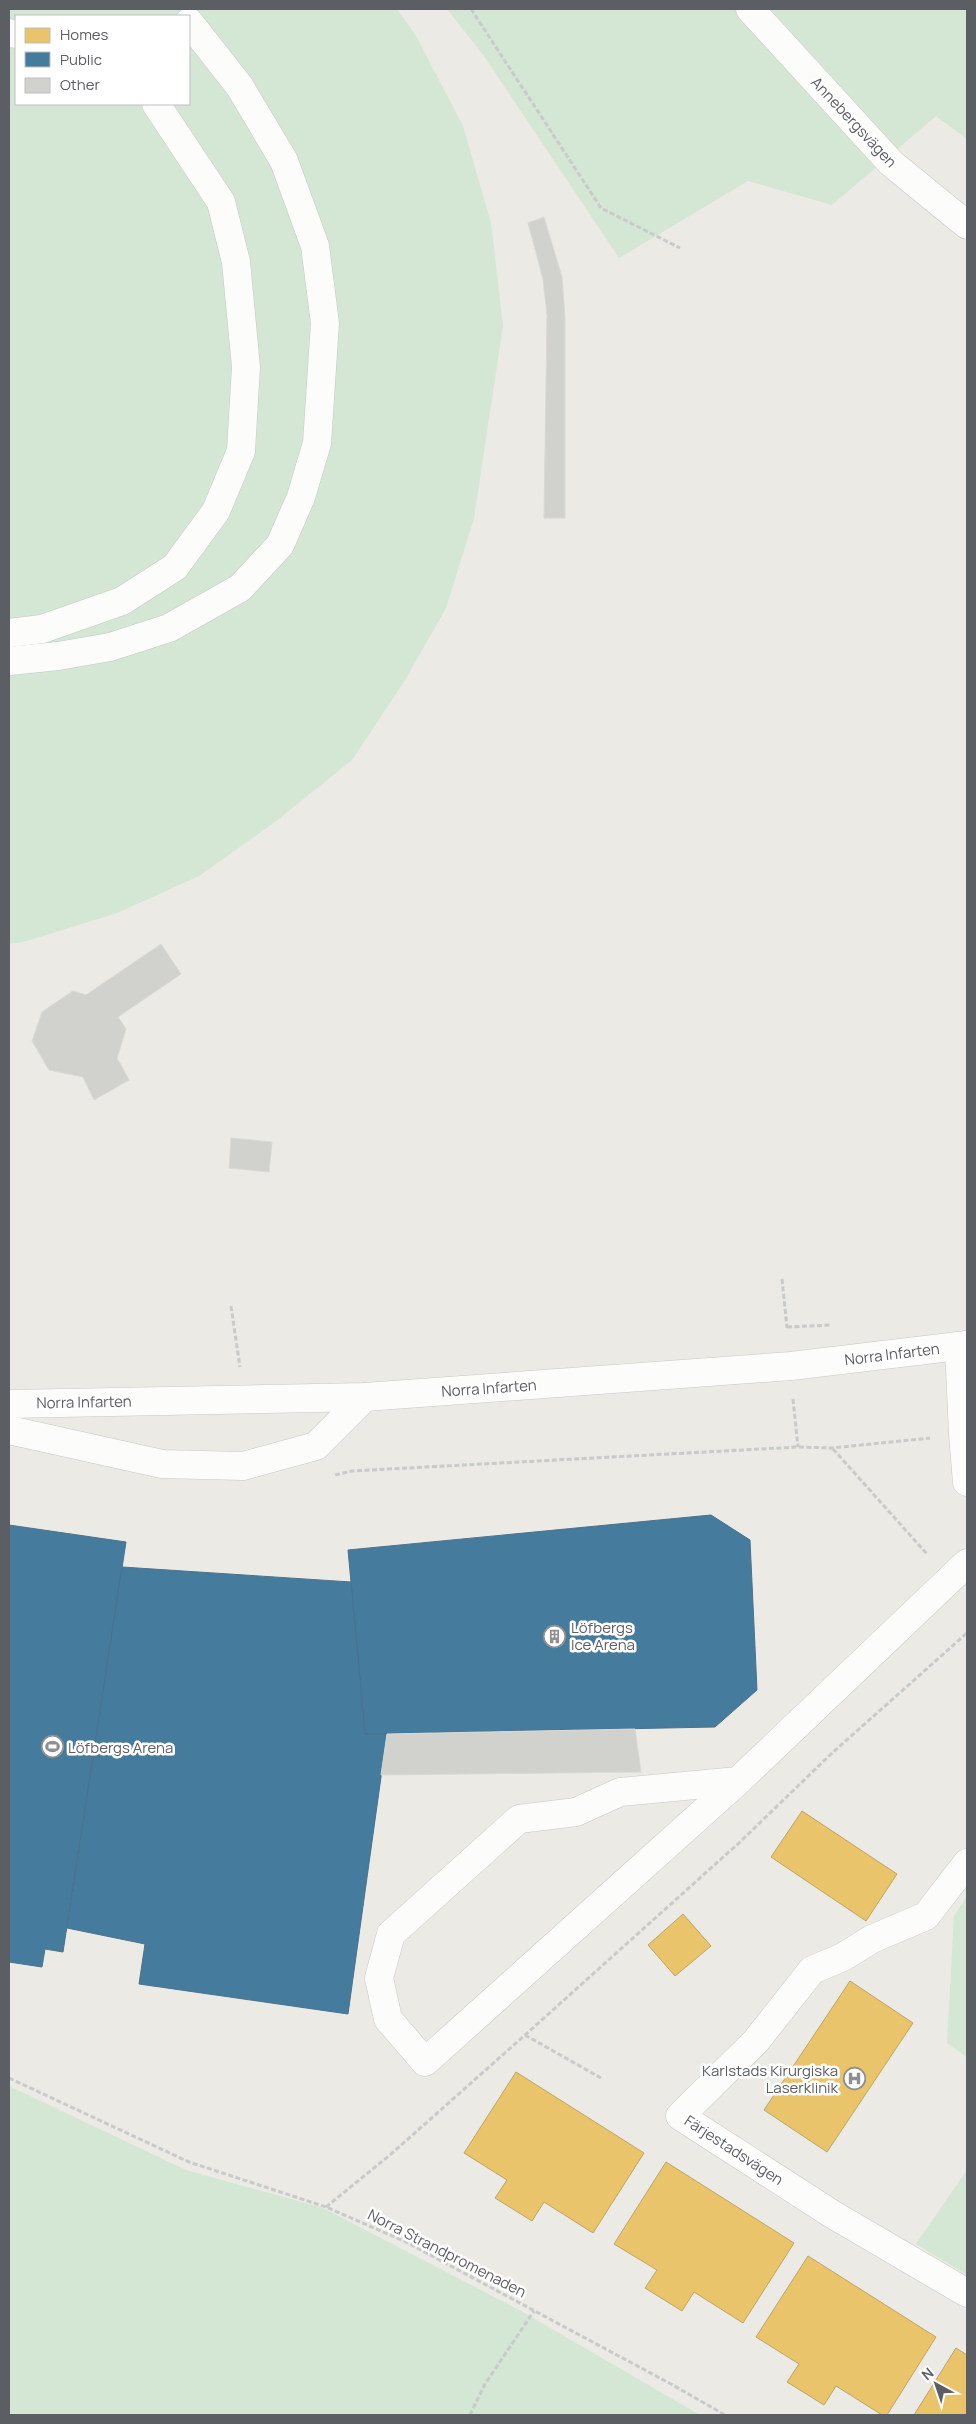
<svg xmlns="http://www.w3.org/2000/svg" width="976" height="2424" viewBox="0 0 976 2424" font-family="Manrope,sans-serif">
<style>
.green{fill:#d4e6d4;fill-rule:evenodd}
.homes{fill:#e9c46a;stroke:#bea568}
.public{fill:#457b9d;stroke:#4c728c}
.building{fill:#d1d1ce;stroke:#dad9d4}
.lines{fill:none;stroke-linecap:round;stroke-linejoin:round}
.minor-casing{stroke:#c8c8c7;stroke-width:29}
.path{stroke:#c8cbca;stroke-width:3;stroke-dasharray:5 2.5;stroke-linecap:butt}
.minor{stroke:#fcfcfb;stroke-width:28}
.labels{text-anchor:middle;dominant-baseline:central;stroke-width:5;stroke-linejoin:round;paint-order:stroke}
.street-label{font-size:15px;fill:#5b5e63;stroke:#fff}
.poi-label{font-size:15px;fill:#5b5e63;stroke:#fff;text-anchor:start}
</style>
<rect width="100%" height="100%" fill="#ebeae5"/>
<g class="green">
<path d="M9 9H397L415 34 463 126 491 223 503 326 474 518 446 608 405 680 352 760 275 822 199 876 117 913 27 941 9 944ZM16 16H189V104H16Z"/>
<path d="M447 9H967V139L936 116 832 205 748 181 619 258 484 56Z"/>
<path d="M967 1896V2057L947 2043 954 1916Z"/>
<path d="M9 2086 186 2170 323 2208 521 2311 700 2415H9Z"/>
<path d="M967 2170V2275L916 2244Z"/>
</g>
<g class="homes">
<path d="M802 1811 897 1874 866 1921 771 1857Z"/>
<path d="M683 1914 711 1946 675 1976 648 1945Z"/>
<path d="M850 1981 913 2023 827 2152 764 2110Z"/>
<path d="M516 2072 644 2153 593 2233 544 2202 532 2221 495 2198 507 2180 464 2153Z"/>
<path d="M666 2162 794 2243 743 2323 694 2292 682 2311 645 2288 657 2270 614 2244Z"/>
<path d="M808 2256 936 2337 887 2415H882L836 2386 824 2405 787 2382 799 2364 756 2337Z"/>
<path d="M956 2348 967 2355V2415H914Z"/>
</g>
<g class="public">
<path d="M711 1515 750 1540 757 1690 715 1727 365 1734 348 1550Z"/>
<path d="M9 1525 126 1542 63 1952 45 1949 42 1967 9 1962Z"/>
<path d="M122 1567 351 1582 365 1734H387L348 2014 139 1984 145 1944 67 1928Z"/>
</g>
<g class="building">
<path d="M544 217 562 277 565 318V518H544L547 315 543 279 528 223Z"/>
<path d="M161 944 181 974 118 1017 126 1029 117 1058 129 1080 94 1100 83 1077 49 1070 32 1041 42 1012 73 991 86 995Z"/>
<path d="M231 1138 272 1142 269 1172 229 1168Z"/>
<path d="M635 1729 641 1772 381 1775 387 1734Z"/>
</g>
<g class="lines">
<defs>
<g id="minor">
<path d="M750 9 891 163 967 225"/>
<path d="M9 33 16 34"/>
<path d="M9 633 42 629 122 601 175 567 216 511 241 451 246 367 236 262 221 202 156 104"/>
<path d="M9 661 58 656 110 647 169 628 240 588 280 545 301 497 317 443 325 323 315 246 284 161 240 87 189 22"/>
<path d="M959 1346 963 1434 967 1482"/>
<path d="M9 1404 365 1397 791 1366 967 1345"/>
<path d="M9 1430 162 1464 243 1466 316 1446 365 1397"/>
<path d="M738 1781 620 1792 576 1812 519 1819 391 1934 379 1978 388 2019 425 2062 738 1781 967 1563"/>
<path d="M967 1863 926 1916 872 1939 843 1957 812 1970 756 2041 680 2116 832 2214 967 2293"/>
</g>
</defs>
<use href="#minor" class="minor-casing"/>
<g class="path">
<path d="M471 9 601 208 680 248"/>
<path d="M782 1279 787 1328"/>
<path d="M231 1306 240 1367"/>
<path d="M787 1327 831 1325"/>
<path d="M793 1399 798 1447"/>
<path d="M833 1449 927 1554"/>
<path d="M335 1475 352 1471 798 1447 832 1448 930 1438"/>
<path d="M525 2035 601 2078"/>
<path d="M9 2078 189 2162 326 2207 406 2242 671 2384 725 2415"/>
<path d="M326 2207 390 2155 525 2035 740 1842 831 1754 967 1633"/>
<path d="M470 2415 485 2384 534 2311"/>
</g>
<use href="#minor" class="minor"/>
</g>
<defs>
<symbol id="building-ring" viewBox="-11 -11 22 22"><circle r="9.5" fill="#fff" stroke="#8d8f90" stroke-width="1.5"/><path d="M-4-6H4V6H1V3H-1V6H-4ZM-2.5-4.3h1.7v1.8h-1.7ZM.8-4.3h1.7v1.8H.8ZM-2.5-1h1.7V.8h-1.7ZM.8-1h1.7V.8H.8Z" fill="#8d8f90"/></symbol>
<symbol id="stadium-ring" viewBox="-11 -11 22 22"><circle r="9.5" fill="#fff" stroke="#8d8f90" stroke-width="1.5"/><path d="M0-5a6.5 5 0 1 0 0 10a6.5 5 0 1 0 0-10ZM-3.5-1.8h7v3.6h-7Z" fill="#8d8f90"/></symbol>
<symbol id="hospital-ring" viewBox="-11 -11 22 22"><circle r="9.5" fill="#fff" stroke="#8d8f90" stroke-width="1.5"/><path d="M-5-5h3v3.5h4V-5h3V5h-3V1.5h-4V5h-3Z" fill="#8d8f90"/></symbol>
</defs>
<g fill-rule="evenodd">
<use href="#building-ring" x="542" y="1624" width="25" height="25"/>
<use href="#stadium-ring" x="40" y="1734" width="25" height="25"/>
<use href="#hospital-ring" x="842" y="2066" width="25" height="25"/>
</g>
<g class="labels">
<g class="street-label">
<text transform="translate(854 122) rotate(47)">Annebergsvägen</text>
<text transform="translate(892 1354) rotate(-7)">Norra Infarten</text>
<text transform="translate(489 1388) rotate(-4)">Norra Infarten</text>
<text transform="translate(84 1402) rotate(-1)">Norra Infarten</text>
<text transform="translate(734 2150) rotate(33)">Färjestadsvägen</text>
<text transform="translate(447 2253) rotate(27)">Norra Strandpromenaden</text>
</g>
<g class="poi-label">
<text x="571" y="1627">Löfbergs<tspan x="571" dy="17">Ice Arena</tspan></text>
<text x="68" y="1747">Löfbergs Arena</text>
<text x="838" y="2070" text-anchor="end">Karlstads Kirurgiska<tspan x="838" dy="17">Laserklinik</tspan></text>
</g>
</g>
<rect width="976" height="2424" fill="none" stroke="#5b5e63" stroke-width="20"/>
<rect x="15" y="15" width="175" height="90" fill="#ffffff" stroke="#bdbfc1"/>
<rect x="25" y="28" width="25" height="15" fill="#e9c46a" stroke="#bdbfc1"/>
<text x="60" y="40" font-size="15" fill="#5b5e63">Homes</text>
<rect x="25" y="52" width="25" height="15" fill="#457b9d" stroke="#bdbfc1"/>
<text x="60" y="65" font-size="15" fill="#5b5e63">Public</text>
<rect x="25" y="78" width="25" height="15" fill="#d1d1ce" stroke="#bdbfc1"/>
<text x="60" y="90" font-size="15" fill="#5b5e63">Other</text>
<g transform="translate(936 2384) rotate(320)" stroke="#ffffff" stroke-width="4" paint-order="stroke">
<path d="M0-4L9 19L0 12L-9 19Z" fill="#5b5e63"/>
<text y="-8" font-size="14" font-weight="bold" text-anchor="middle" fill="#5b5e63">N</text>
</g>
</svg>
